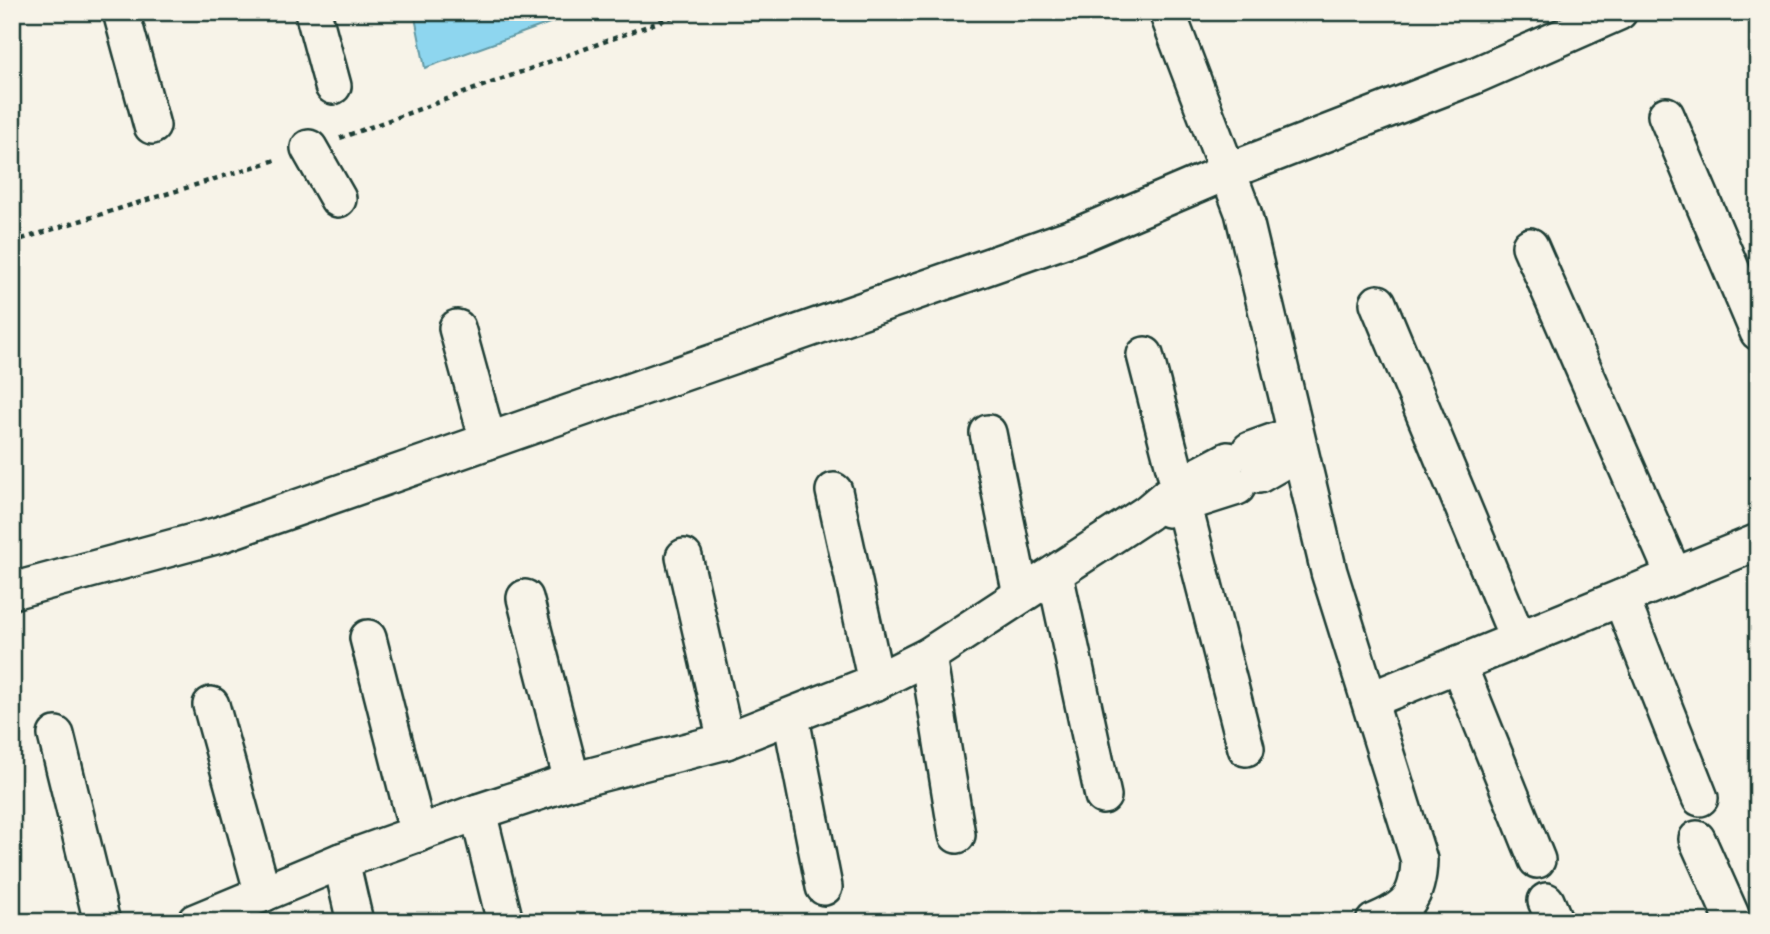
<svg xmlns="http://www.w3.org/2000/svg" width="1770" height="934" viewBox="0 0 1770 934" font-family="Kalam,sans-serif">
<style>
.water{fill:#8ed6ef;stroke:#6299a4;stroke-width:2}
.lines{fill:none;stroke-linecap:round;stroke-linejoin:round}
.minor-casing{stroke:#1f3d34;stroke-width:40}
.path{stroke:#1f3d34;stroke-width:4.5;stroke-dasharray:5 5;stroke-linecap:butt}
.minor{stroke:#f7f3e8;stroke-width:35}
</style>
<rect width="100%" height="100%" fill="#f7f3e8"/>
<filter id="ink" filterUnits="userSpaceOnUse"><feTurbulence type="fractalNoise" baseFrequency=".0143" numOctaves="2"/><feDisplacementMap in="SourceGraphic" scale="14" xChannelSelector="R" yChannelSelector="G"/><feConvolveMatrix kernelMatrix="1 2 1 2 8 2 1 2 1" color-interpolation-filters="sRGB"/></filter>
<g filter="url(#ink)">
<path class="water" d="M414 12H580L425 68Z"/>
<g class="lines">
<defs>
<g id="minor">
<path d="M121 12 152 126"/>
<path d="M313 12 333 86"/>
<path d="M1167 12 1243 212 1329 572 1419 860C1418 897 1408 908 1374 922"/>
<path d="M1666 115 1758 332"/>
<path d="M309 148 338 199"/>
<path d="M1530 246 1674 576"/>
<path d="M1378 303 1518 639"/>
<path d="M457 328 488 441"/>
<path d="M1145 355 1246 748"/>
<path d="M988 433 1021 595"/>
<path d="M1250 450 1295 434"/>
<path d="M1259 475 1299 452"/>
<path d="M834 491 876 682"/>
<path d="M1168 509 1237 487"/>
<path d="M684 557 726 741"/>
<path d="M1055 574 1103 796"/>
<path d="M12 591 219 535 1081 234 1229 171 1474 76 1619 12"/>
<path d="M525 598 572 781"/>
<path d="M1621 598 1700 798"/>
<path d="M368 638 418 834"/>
<path d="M928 656 957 835"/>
<path d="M1458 664 1537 860"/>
<path d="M1370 700 1758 542"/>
<path d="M211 705 263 894"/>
<path d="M791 718 824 887"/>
<path d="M56 735 102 922"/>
<path d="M478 812 505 922"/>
<path d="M1697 839 1734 922"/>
<path d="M341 861 355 922"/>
<path d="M1546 901 1555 922"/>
<path d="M195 922 341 861 478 812 572 781 726 741 876 682 928 656 1147 513 1179 486 1228 460"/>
</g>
</defs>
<use href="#minor" class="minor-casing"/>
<g class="path">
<path d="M340 138 686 12"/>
<path d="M12 242 279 159"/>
</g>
<use href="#minor" class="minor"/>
</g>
</g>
<rect width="1770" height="934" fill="none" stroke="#f7f3e8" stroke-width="42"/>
<rect x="21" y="21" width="1728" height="892" fill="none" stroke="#1f3d34" stroke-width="2.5" filter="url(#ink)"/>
</svg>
